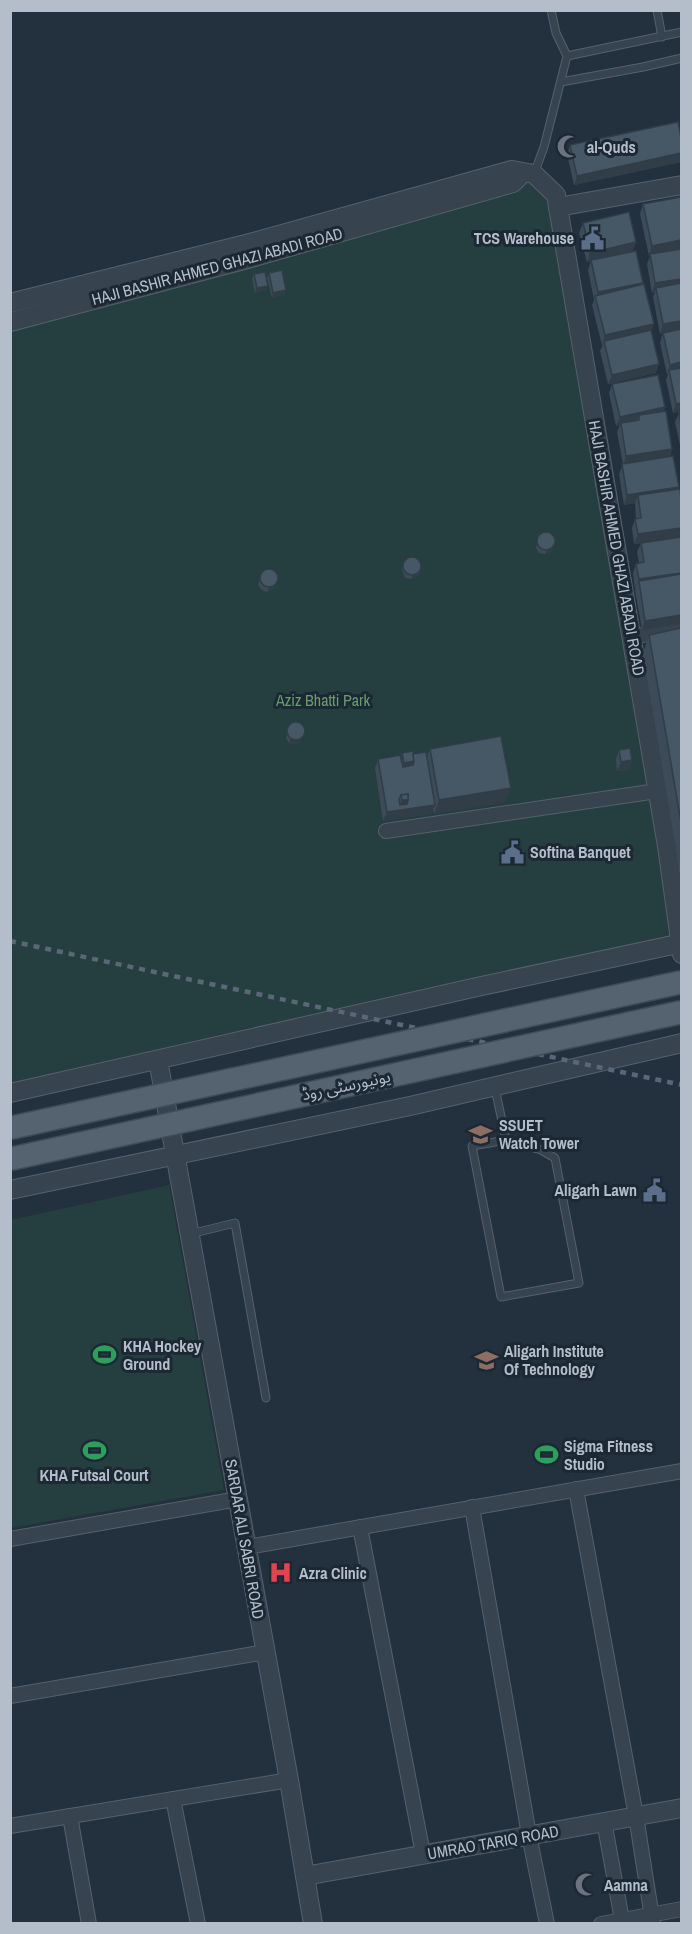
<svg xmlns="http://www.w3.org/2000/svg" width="692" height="1934" viewBox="0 0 692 1934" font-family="'Archivo Narrow','Noto Sans Arabic',sans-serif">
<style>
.green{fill:#253f40}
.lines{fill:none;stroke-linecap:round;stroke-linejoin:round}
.service-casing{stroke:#55616c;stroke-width:9}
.minor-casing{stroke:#55616c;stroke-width:16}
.tertiary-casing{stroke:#55616c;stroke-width:20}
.service{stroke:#37434e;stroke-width:7}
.minor{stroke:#37434e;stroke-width:14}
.tertiary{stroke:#37434e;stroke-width:18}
.rail{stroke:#596776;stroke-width:4.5;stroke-dasharray:6 6;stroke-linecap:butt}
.primary-bridge-casing{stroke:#404c57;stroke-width:25;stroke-linecap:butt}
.primary-bridge{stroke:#55626f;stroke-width:22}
.wall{fill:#3c4b57}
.shaded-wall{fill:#313d47}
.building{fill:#465765;stroke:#313d47;stroke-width:1.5;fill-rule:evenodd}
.labels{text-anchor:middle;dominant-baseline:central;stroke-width:6;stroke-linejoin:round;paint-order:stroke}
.poi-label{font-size:16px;font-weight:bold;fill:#b3beca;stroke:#1c2833;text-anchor:start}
.street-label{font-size:16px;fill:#b3beca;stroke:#1c2833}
.park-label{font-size:16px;fill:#699c6f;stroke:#1c2833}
</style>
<rect width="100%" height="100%" fill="#23313f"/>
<g class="green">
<path d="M534 175 558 206 681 943 11 1093 10 322Z"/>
<path d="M169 1185 224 1490 11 1528V1220Z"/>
</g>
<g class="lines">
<defs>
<g id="service">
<path d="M657 10 662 37"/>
<path d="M567 56 682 32"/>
<path d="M561 82 643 67 682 58"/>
<path d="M534 174 544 147 567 56 556 33 551 10"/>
<path d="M495 1088 506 1140 541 1150 555 1158 579 1283 501 1297 472 1146 506 1140"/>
<path d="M190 1234 235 1223 266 1398"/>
</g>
<g id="minor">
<path d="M632 637 682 628"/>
<path d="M386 831 657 791"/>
<path d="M576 1489 636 1816 653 1924"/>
<path d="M472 1507 529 1835 547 1924"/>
<path d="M360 1527 423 1854"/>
<path d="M10 1539 238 1499"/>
<path d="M247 1547 682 1471"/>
<path d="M10 1696 266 1652"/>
<path d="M173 1799 198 1924"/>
<path d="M70 1816 89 1924"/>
<path d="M604 1821 622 1920"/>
<path d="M10 1826 289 1780"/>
<path d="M601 1924 682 1909"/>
</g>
<g id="tertiary">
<path d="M558 207 682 185"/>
<path d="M10 303 250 243 512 170 534 174 556 195 667 846 682 954"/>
<path d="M10 322 251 258 513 183 523 173"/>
<path d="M158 1060 289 1780 313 1924"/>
<path d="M10 1093 477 987 682 943"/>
<path d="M10 1190 410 1106 682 1043"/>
<path d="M305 1876 682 1808"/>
</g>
</defs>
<use href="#service" class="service-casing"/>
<use href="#minor" class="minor-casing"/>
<use href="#tertiary" class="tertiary-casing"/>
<use href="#service" class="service"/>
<use href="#minor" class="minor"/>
<use href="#tertiary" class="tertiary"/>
<path class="rail" d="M10 941 682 1085"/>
<defs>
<g id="primary-bridge">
<path d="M10 1128 682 982"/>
<path d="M10 1159 682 1012"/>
</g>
</defs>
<use href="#primary-bridge" class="primary-bridge-casing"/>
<use href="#primary-bridge" class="primary-bridge"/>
</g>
<g class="wall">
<path d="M570 145 681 162 574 185 567 154Z"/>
<path d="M681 197V411L673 413 666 380 668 374H667L660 343 663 333 667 332 660 334 653 297 655 292 652 293 647 264 650 256H649L640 214 643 204Z"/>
<path d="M583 223 636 242 632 252 643 283 642 285 651 332 656 373 608 384 600 351 603 345H602L592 305 594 300 588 270 591 261 587 262 579 233Z"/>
<path d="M269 273 285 294 272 298 267 278Z"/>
<path d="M254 274 266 290 255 293 252 279Z"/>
<path d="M612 384 665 407 664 411 672 449 670 457 681 501V624L642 630 635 590 636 588 635 589 633 573 636 564 639 563 637 552 641 543 678 537 634 544 632 528 635 519H636L635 503 624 505 619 474 623 464 617 432 620 425 616 426 609 393Z"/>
<path d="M681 412V450L675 422 679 413Z"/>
<path d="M539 535 556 539 551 552 545 554 539 553 536 548Z"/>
<path d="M403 565 420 572 417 577 411 579 405 578 402 570Z"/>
<path d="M262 572 278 577 273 589 267 592 262 590 258 585Z"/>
<path d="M681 628V878L643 653 649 635Z"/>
<path d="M289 725 302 740 298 744 289 743 286 738Z"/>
<path d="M430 749 506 802 434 814 433 809 431 814 383 821 375 768 378 759 401 758 402 753 413 754 427 756Z"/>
<path d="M619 750 632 760 629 770 617 771 616 759Z"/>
</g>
<g class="shaded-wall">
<path d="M681 153V162L574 185 577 176Z"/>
<path d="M681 240V249L649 256 652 246Z"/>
<path d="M636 242 632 252 587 262 590 253Z"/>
<path d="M681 279V287L656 288 655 292 652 293 655 283Z"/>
<path d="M643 283 639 292 596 298 598 292Z"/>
<path d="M268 286 266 290 255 293 257 288Z"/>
<path d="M286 290 285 294 272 298 273 293Z"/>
<path d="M681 321V329L660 334 663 324Z"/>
<path d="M654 324 651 333 604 341 602 345 605 335Z"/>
<path d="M681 362V371L669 370 667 374 670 365Z"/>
<path d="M659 364 656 373 608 384 612 375Z"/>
<path d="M681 403V411L673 413 676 404Z"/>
<path d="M665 407 662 416 639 420V415L636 422 621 423 620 425 616 426 620 417Z"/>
<path d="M672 449 669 458 623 466 626 456Z"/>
<path d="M679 487 675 497 638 495 635 503 624 505 627 495Z"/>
<path d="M681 528V537L634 544 638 534Z"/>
<path d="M552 547 551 552 545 554 547 550Z"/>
<path d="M421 567 417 577 411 579 413 575Z"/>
<path d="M681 573V581H639L635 589 639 579Z"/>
<path d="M275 585 273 589 267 592 269 587Z"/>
<path d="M681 615V624L642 630 645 621Z"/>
<path d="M304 735 302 740 298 744 289 743 291 738Z"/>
<path d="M632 760 629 770 617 771 621 762Z"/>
<path d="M414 761 409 775 399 776 404 763Z"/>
<path d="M511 788 506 802 434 814 439 800Z"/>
<path d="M402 800H408L435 805 431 814 383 821 387 812 398 810Z"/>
</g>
<g class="building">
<path d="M678 122 681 138V153L577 176 570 145Z"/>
<path d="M681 197V240L652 246 643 204Z"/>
<path d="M629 212 636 242 590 253 583 223Z"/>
<path d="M681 249V279L655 283 650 254Z"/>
<path d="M636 251 643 283 598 292 591 260Z"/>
<path d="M282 270 286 290 273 293 269 273Z"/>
<path d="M265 272 268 286 257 288 254 274Z"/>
<path d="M681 283V321L663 324 656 288Z"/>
<path d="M644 284 654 324 605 335 595 296Z"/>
<path d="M681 329V362L670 365 663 333Z"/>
<path d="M651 330 659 364 612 375 604 341Z"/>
<path d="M681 368V403L676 404 669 370Z"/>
<path d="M658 375 665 407 620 417 612 384Z"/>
<path d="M666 411 672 449 626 456 621 423 639 420V415Z"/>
<path d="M681 412V425L679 413Z"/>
<path d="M673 456 679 487 627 495 622 464Z"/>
<path d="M680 489 681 501V528L638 534 635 519 641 518 638 495Z"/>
<circle cx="546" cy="541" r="9"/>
<path d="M681 537V573L639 579 636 564 644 562 641 543Z"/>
<circle cx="412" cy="566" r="9"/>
<circle cx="269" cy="578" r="9"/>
<path d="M681 574V615L645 621 639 581Z"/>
<path d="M681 628V822L649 635Z"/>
<circle cx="296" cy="731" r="9"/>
<path d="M501 736 511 788 439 800 430 749Z"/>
<path d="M630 748 632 760 621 762 619 750Z"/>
<path d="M413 751 414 761 404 763 402 753Z"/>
<path d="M426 752 435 805 387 812 378 759 400 755 403 767 413 765 414 761 413 754ZM408 794V800L407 804 400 805 399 799 401 795Z"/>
<path d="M408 794V800H402L401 795Z"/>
</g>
<defs>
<symbol id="mosque-bare" viewBox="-9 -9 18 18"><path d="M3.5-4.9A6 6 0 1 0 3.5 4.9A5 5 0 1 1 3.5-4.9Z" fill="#6b7280" stroke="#1c2833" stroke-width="2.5" paint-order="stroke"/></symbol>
<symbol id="civic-bare" viewBox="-9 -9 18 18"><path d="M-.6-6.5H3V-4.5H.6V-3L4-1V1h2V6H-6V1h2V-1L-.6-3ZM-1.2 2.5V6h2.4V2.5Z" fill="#5c6f8a" stroke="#1c2833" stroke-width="2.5" paint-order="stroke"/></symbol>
<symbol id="university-bare" viewBox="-9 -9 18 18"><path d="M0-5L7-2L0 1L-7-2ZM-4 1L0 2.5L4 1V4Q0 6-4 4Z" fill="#8d6e63" stroke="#1c2833" stroke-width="2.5" paint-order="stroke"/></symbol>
<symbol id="stadium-bare" viewBox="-9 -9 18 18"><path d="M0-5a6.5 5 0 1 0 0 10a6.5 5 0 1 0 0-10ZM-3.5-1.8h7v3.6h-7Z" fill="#2e9e5b" stroke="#1c2833" stroke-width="2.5" paint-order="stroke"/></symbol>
<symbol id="hospital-bare" viewBox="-9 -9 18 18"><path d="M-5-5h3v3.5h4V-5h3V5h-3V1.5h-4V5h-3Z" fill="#e0444e" stroke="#1c2833" stroke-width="2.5" paint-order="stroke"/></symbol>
</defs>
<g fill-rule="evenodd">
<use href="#mosque-bare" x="552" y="130" width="33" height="33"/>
<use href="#civic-bare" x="576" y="222" width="33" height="33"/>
<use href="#civic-bare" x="496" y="836" width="33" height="33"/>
<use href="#university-bare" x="464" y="1118" width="33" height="33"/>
<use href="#civic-bare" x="638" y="1174" width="33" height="33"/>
<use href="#stadium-bare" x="88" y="1338" width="33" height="33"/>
<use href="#university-bare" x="470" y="1344" width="33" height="33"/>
<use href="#stadium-bare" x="78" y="1434" width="33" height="33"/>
<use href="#stadium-bare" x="530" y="1438" width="33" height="33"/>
<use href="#hospital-bare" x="264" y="1556" width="33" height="33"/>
<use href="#mosque-bare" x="570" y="1868" width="33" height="33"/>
</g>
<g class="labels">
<g class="poi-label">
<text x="587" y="147">al-Quds</text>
<text x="574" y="238" text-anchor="end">TCS Warehouse</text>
<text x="530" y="852">Softina Banquet</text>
<text x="499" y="1125">SSUET<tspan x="499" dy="18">Watch Tower</tspan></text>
<text x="637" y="1190" text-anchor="end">Aligarh Lawn</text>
<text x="123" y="1346">KHA Hockey<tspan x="123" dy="18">Ground</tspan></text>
<text x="504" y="1351">Aligarh Institute<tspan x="504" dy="18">Of Technology</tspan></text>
<text x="564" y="1446">Sigma Fitness<tspan x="564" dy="18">Studio</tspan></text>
<text x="94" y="1475" text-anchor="middle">KHA Futsal Court</text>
<text x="299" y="1573">Azra Clinic</text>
<text x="604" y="1885">Aamna</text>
</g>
<g class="street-label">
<text transform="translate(217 266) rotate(-15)">HAJI BASHIR AHMED GHAZI ABADI ROAD</text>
<text transform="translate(617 548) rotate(80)">HAJI BASHIR AHMED GHAZI ABADI ROAD</text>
<text transform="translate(346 1085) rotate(-12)">یونیورسٹی روڈ</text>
<text transform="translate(245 1539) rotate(80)">SARDAR ALI SABRI ROAD</text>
<text transform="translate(493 1842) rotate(-10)">UMRAO TARIQ ROAD</text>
</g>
<g class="park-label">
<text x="323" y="700">Aziz Bhatti Park</text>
</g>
</g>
<rect width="692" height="1934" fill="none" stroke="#b3beca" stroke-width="24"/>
</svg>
